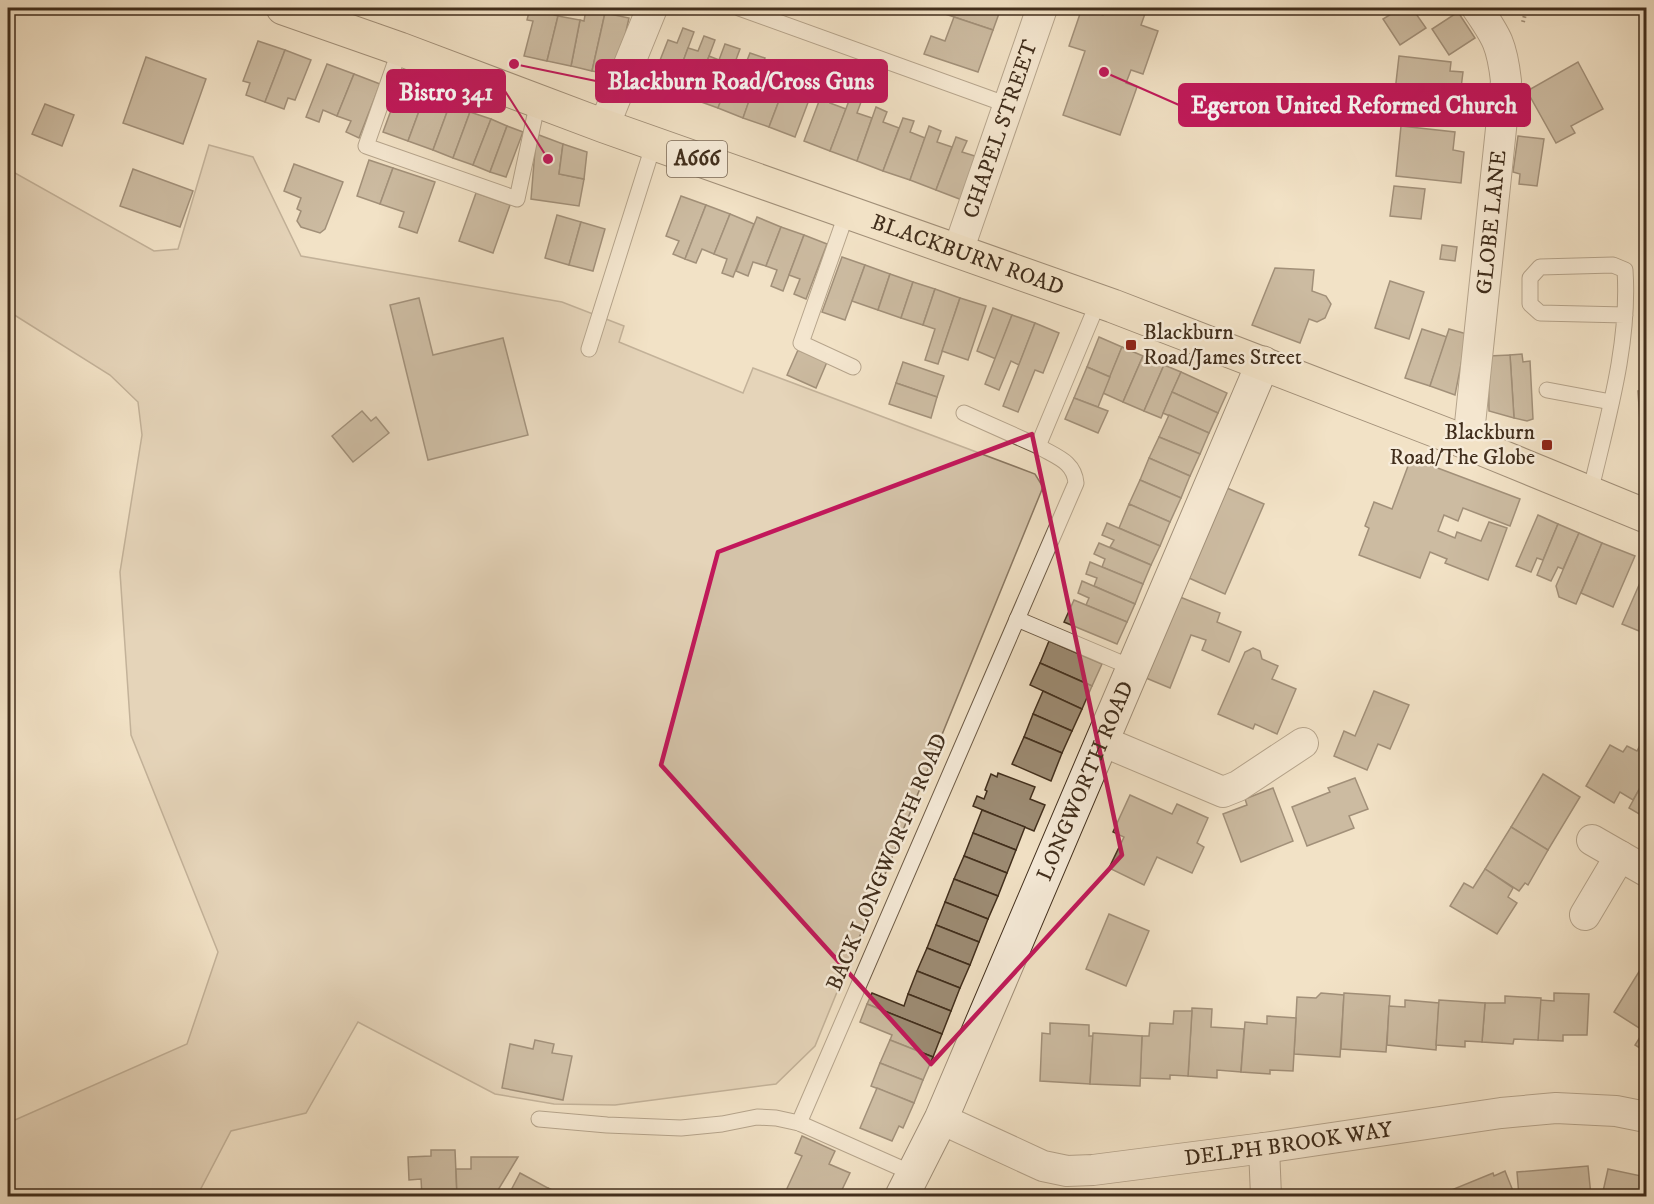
<svg xmlns="http://www.w3.org/2000/svg" width="1654" height="1204" viewBox="0 0 1654 1204" font-family="'IM FELL DW Pica',serif">
<style>
.green{fill:#d4c3a9;stroke:#8a7862;stroke-width:1.5}
.building{fill:#9d8c74;stroke:#412e1c;stroke-width:1.5}
.lines{fill:none;stroke-linecap:round;stroke-linejoin:round}
.lane-casing{stroke:#6d5b46;stroke-width:17}
.street-casing{stroke:#6d5b46;stroke-width:32}
.secondary-casing{stroke:#412e1c;stroke-width:35}
.highway-casing{stroke:#412e1c;stroke-width:35}
.path{stroke:#412e1c;stroke-width:4;stroke-dasharray:1.5 3;stroke-linecap:butt}
.lane{stroke:#f7ecda;stroke-width:15}
.street{stroke:#f7ecda;stroke-width:30}
.secondary{stroke:#f7ecda;stroke-width:33}
.highway{stroke:#f2e2c6;stroke-width:33}
.marked{fill:none;stroke:#c2185b;stroke-width:4.5;stroke-linejoin:round}
.poi-dot{fill:#8f2418;stroke:#f7ecda;stroke-width:2}
.labels{text-anchor:middle;dominant-baseline:central;stroke-width:5;stroke-linejoin:round;paint-order:stroke}
.shield{fill:#f7ecda;stroke:#786755;stroke-width:1.5}
.shield-label{font-size:21px;font-weight:bold;fill:#412e1c}
.street-label{font-size:22px;fill:#412e1c;stroke:#f7ecda}
.poi-label{font-size:22px;fill:#412e1c;stroke:#f7ecda;text-anchor:start}
.leader{fill:none;stroke:#c2185b;stroke-width:2}
.callout-dot{fill:#c2185b;stroke:#f7ecda;stroke-width:2}
.callout{fill:#c2185b;stroke:#c2185b;stroke-width:2}
.callout-label{font-size:24px;text-anchor:middle;font-weight:bold;fill:#fff}
</style>
<rect width="100%" height="100%" fill="#f2e2c6"/>
<filter id="stains"><feTurbulence type="fractalNoise" baseFrequency=".00333" numOctaves="4"/><feColorMatrix values="0 0 0 0 .2 0 0 0 0 .09 0 0 0 0 .02 0 0 0 .5 -.17"/></filter>
<radialGradient id="worn" r=".72"><stop offset=".6" stop-color="#630" stop-opacity="0"/><stop offset="1" stop-color="#630" stop-opacity=".3"/></radialGradient>
<path class="green" d="M209 145 253 157 301 256 562 302 624 326 619 342 743 393 753 368 1035 474 1043 487 815 1046 776 1084 615 1105 554 1104 495 1094 358 1022 306 1113 231 1131 197 1196H8V1123L187 1044 218 952 131 735 120 572 142 435 138 402 110 375 8 311V169L154 251 178 249Z"/>
<g class="building">
<path d="M530 8H547L545 12 558 16 547 61 524 56 533 21 527 20Z"/>
<path d="M931 8H1001L993 30 930 9Z"/>
<path d="M1082 8 1103 15 1105 8H1147L1141 25 1158 31 1143 74 1131 70 1126 83 1137 87 1120 135 1063 115 1085 51 1069 46Z"/>
<path d="M1401 8H1412L1426 28 1400 45 1383 19Z"/>
<path d="M586 9 605 13 592 71 571 66 580 20 584 21Z"/>
<path d="M1458 12 1475 38 1449 55 1432 29Z"/>
<path d="M605 13 629 18 616 76 592 71Z"/>
<path d="M558 16 580 20 571 66 547 61Z"/>
<path d="M954 17 993 30 978 72 924 54 931 36 945 41Z"/>
<path d="M683 28 694 32 672 91 651 83 668 40 677 43Z"/>
<path d="M704 36 715 40 693 99 672 91 688 48 698 51Z"/>
<path d="M258 41 285 50 265 102 246 95 250 83 243 81Z"/>
<path d="M725 44 740 49 718 108 693 99 709 56 719 60Z"/>
<path d="M285 50 311 60 295 100 288 98 284 109 265 102Z"/>
<path d="M750 53 765 58 743 118 718 108 734 65 744 68Z"/>
<path d="M1399 56 1451 62 1450 71 1463 72 1460 96 1447 94 1444 115 1393 109Z"/>
<path d="M146 57 206 79 183 144 123 123Z"/>
<path d="M1578 62 1603 109 1571 126 1575 133 1556 143 1527 91Z"/>
<path d="M327 64 354 74 337 116 323 110 319 122 306 117Z"/>
<path d="M778 70 789 74 769 127 743 118 758 75 774 81Z"/>
<path d="M354 74 380 84 359 138 346 132 351 121 337 116Z"/>
<path d="M804 80 815 84 795 137 769 127 785 85 800 91Z"/>
<path d="M400 86 425 95 408 141 383 132Z"/>
<path d="M824 88 835 92 830 103 846 109 830 151 804 141Z"/>
<path d="M425 95 450 104 433 150 408 141Z"/>
<path d="M850 98 861 102 857 113 872 118 857 161 830 151Z"/>
<path d="M45 104 74 115 62 146 32 134Z"/>
<path d="M450 104 470 112 453 158 433 150Z"/>
<path d="M876 107 887 112 883 122 899 128 883 171 857 161Z"/>
<path d="M470 112 491 119 473 165 453 158Z"/>
<path d="M903 118 914 121 910 132 925 138 910 180 883 171Z"/>
<path d="M491 119 507 126 490 172 473 165Z"/>
<path d="M507 126 523 132 506 177 490 172Z"/>
<path d="M929 126 941 131 937 142 952 147 936 190 910 180Z"/>
<path d="M1401 126 1455 132 1453 150 1464 152 1461 183 1396 176Z"/>
<path d="M539 135 563 144 559 174 584 179 579 206 531 199 536 138Z"/>
<path d="M1518 136 1544 139 1537 186 1519 184 1520 174 1513 172Z"/>
<path d="M956 137 967 141 962 152 978 157 962 200 936 190Z"/>
<path d="M563 144 587 152 584 179 559 174Z"/>
<path d="M369 160 393 168 380 204 357 196Z"/>
<path d="M294 164 343 182 325 229 320 233 301 227 297 221 301 211 297 209 301 198 284 191Z"/>
<path d="M393 168 435 182 417 233 399 227 404 212 380 204Z"/>
<path d="M133 169 193 191 180 227 120 206Z"/>
<path d="M1394 186 1425 189 1421 219 1390 216Z"/>
<path d="M476 193 510 205 493 253 459 241Z"/>
<path d="M681 196 706 205 685 259 673 254 679 241 666 236Z"/>
<path d="M706 205 730 214 714 254 702 249 696 263 685 259Z"/>
<path d="M730 214 754 224 733 277 722 273 727 259 714 254Z"/>
<path d="M557 215 581 222 569 265 545 258Z"/>
<path d="M757 217 781 227 766 266 753 262 748 276 736 271Z"/>
<path d="M581 222 605 229 593 271 569 265Z"/>
<path d="M781 227 804 235 783 291 771 286 777 270 766 266Z"/>
<path d="M804 235 827 244 806 299 794 294 800 279 789 275Z"/>
<path d="M1442 245 1457 247 1455 261 1440 259Z"/>
<path d="M842 257 865 265 845 320 822 312Z"/>
<path d="M865 265 890 274 878 310 852 301Z"/>
<path d="M1275 268 1314 270 1312 291 1326 296 1331 304 1325 318 1317 322 1309 319 1300 343 1252 325Z"/>
<path d="M890 274 913 282 901 318 878 310Z"/>
<path d="M1390 281 1424 292 1409 339 1375 328Z"/>
<path d="M913 282 935 289 923 325 901 318Z"/>
<path d="M935 289 960 298 938 364 925 360 935 329 923 325Z"/>
<path d="M419 298 433 355 503 338 528 435 428 460 390 305Z"/>
<path d="M960 298 986 306 968 360 942 351Z"/>
<path d="M993 308 1012 315 996 359 977 351Z"/>
<path d="M1012 315 1035 323 1019 365 1011 361 999 390 985 384Z"/>
<path d="M1035 323 1059 333 1043 373 1035 370 1018 412 1003 406Z"/>
<path d="M1422 329 1447 337 1430 386 1405 378Z"/>
<path d="M1449 329 1467 334 1455 395 1430 386Z"/>
<path d="M1099 337 1122 347 1110 377 1087 367Z"/>
<path d="M1122 347 1143 356 1123 402 1103 393Z"/>
<path d="M798 350 827 362 816 388 787 375Z"/>
<path d="M1522 354 1523 362 1530 361 1533 419 1527 421 1514 418 1510 355Z"/>
<path d="M1510 355 1514 418 1489 411 1488 356Z"/>
<path d="M1143 356 1164 365 1144 411 1123 402Z"/>
<path d="M903 362 944 376 937 397 896 383Z"/>
<path d="M1164 365 1181 372 1161 418 1144 411Z"/>
<path d="M1087 367 1110 377 1098 407 1074 398Z"/>
<path d="M1181 372 1227 393 1218 413 1172 392Z"/>
<path d="M896 383 937 397 931 418 889 404Z"/>
<path d="M1646 390V467H1643L1638 391Z"/>
<path d="M1172 392 1218 413 1209 433 1163 413Z"/>
<path d="M1074 398 1108 411 1098 433 1065 419Z"/>
<path d="M362 411 371 421 376 417 389 433 353 462 332 436Z"/>
<path d="M1169 415 1209 433 1200 454 1159 437Z"/>
<path d="M1159 437 1200 454 1190 476 1149 458Z"/>
<path d="M1149 458 1190 476 1181 498 1140 480Z"/>
<path d="M1411 458 1520 499 1510 526 1463 508 1458 521 1444 515 1438 531 1455 538 1457 532 1481 541 1489 522 1507 528 1488 580 1445 563 1447 559 1430 552 1420 578 1359 555 1369 528 1365 526 1374 502 1392 509Z"/>
<path d="M1140 480 1181 498 1170 522 1129 504Z"/>
<path d="M1227 488 1264 504 1225 594 1189 578Z"/>
<path d="M1129 504 1170 522 1160 546 1119 528Z"/>
<path d="M1538 515 1558 524 1543 560 1537 558 1531 572 1516 566Z"/>
<path d="M1107 523 1160 546 1151 565 1110 547 1114 540 1102 535Z"/>
<path d="M1558 524 1579 533 1563 569 1558 567 1551 581 1537 575Z"/>
<path d="M1579 533 1602 543 1576 604 1559 597 1556 586Z"/>
<path d="M1099 543 1151 565 1143 584 1102 567 1105 559 1094 554Z"/>
<path d="M1602 543 1635 556 1613 607 1581 593Z"/>
<path d="M1090 562 1143 584 1135 604 1094 586 1097 578 1086 574Z"/>
<path d="M1646 569V628L1644 633 1622 624Z"/>
<path d="M1082 581 1135 604 1127 622 1086 605 1089 598 1078 593Z"/>
<path d="M1180 597 1220 613 1217 622 1241 632 1229 662 1202 650 1206 640 1191 635 1170 688 1146 678Z"/>
<path d="M1074 600 1127 622 1117 644 1064 622Z"/>
<path d="M1049 641 1102 664 1092 686 1040 663Z"/>
<path d="M1253 648 1260 651 1262 659 1278 666 1272 679 1296 689 1277 734 1255 724 1253 729 1218 714 1245 652Z"/>
<path d="M1040 663 1092 686 1082 709 1030 685Z"/>
<path d="M1043 691 1082 709 1072 731 1033 714Z"/>
<path d="M1374 691 1409 705 1390 749 1378 744 1367 770 1334 756 1344 731 1355 736Z"/>
<path d="M1033 714 1072 731 1062 753 1024 737Z"/>
<path d="M1024 737 1062 753 1051 781 1012 764Z"/>
<path d="M1644 738 1646 739V777L1633 800 1620 792 1614 803 1586 786 1610 745 1623 752 1627 746 1637 751Z"/>
<path d="M998 773 1035 787 1030 799 1045 805 1034 831 973 806 977 796 984 799 987 791 985 790 991 774 997 777Z"/>
<path d="M1543 774 1580 797 1548 850 1511 827Z"/>
<path d="M1355 778 1368 809 1349 816 1354 828 1307 846 1292 807 1330 792 1328 788Z"/>
<path d="M1645 779 1646 780V818L1629 808Z"/>
<path d="M1273 788 1293 841 1241 862 1223 814 1247 805 1245 799Z"/>
<path d="M1130 795 1172 814 1177 804 1208 818 1197 843 1204 847 1192 873 1157 857 1144 885 1109 868 1124 837 1113 832Z"/>
<path d="M982 810 1025 827 1016 850 973 833Z"/>
<path d="M1511 827 1548 850 1528 885 1525 883 1519 891 1485 869Z"/>
<path d="M973 833 1016 850 1007 873 964 856Z"/>
<path d="M964 856 1007 873 998 896 954 879Z"/>
<path d="M1485 869 1513 888 1508 897 1517 903 1497 934 1450 906 1464 883 1473 888Z"/>
<path d="M954 879 998 896 988 919 945 902Z"/>
<path d="M945 902 988 919 979 942 936 925Z"/>
<path d="M1109 914 1149 931 1126 986 1086 969Z"/>
<path d="M936 925 979 942 970 965 927 948Z"/>
<path d="M927 948 970 965 960 988 917 971Z"/>
<path d="M1640 970 1646 974V1052L1635 1045 1644 1031 1614 1012Z"/>
<path d="M917 971 960 988 951 1011 908 994Z"/>
<path d="M872 993 904 1006 908 994 951 1011 942 1034 867 1004Z"/>
<path d="M1321 993 1344 995 1340 1057 1294 1054 1297 997 1316 998Z"/>
<path d="M1344 993 1390 996 1386 1052 1341 1049Z"/>
<path d="M1554 993 1589 994 1587 1035H1563V1041L1538 1040 1540 1000 1554 1001Z"/>
<path d="M1505 996 1541 998 1538 1040 1514 1039 1513 1044 1482 1042 1485 1003H1505Z"/>
<path d="M1405 1000 1439 1003 1436 1050 1387 1045 1389 1006 1405 1007Z"/>
<path d="M1439 1000 1485 1003 1482 1042 1465 1041V1047L1436 1045Z"/>
<path d="M867 1004 942 1034 933 1057 890 1040 892 1035 860 1022Z"/>
<path d="M1192 1008 1212 1009 1211 1027 1244 1029 1241 1072 1217 1070V1078L1188 1076Z"/>
<path d="M1174 1011H1192L1188 1076 1170 1075V1079L1140 1078 1142 1036H1149L1150 1023 1173 1024Z"/>
<path d="M1267 1016 1296 1018 1293 1071 1270 1070V1074L1241 1072 1245 1022 1267 1024Z"/>
<path d="M1050 1023 1089 1025V1036H1093L1090 1084 1040 1081 1042 1033 1050 1034Z"/>
<path d="M1093 1033 1142 1036 1140 1086 1090 1084Z"/>
<path d="M535 1040 554 1044 552 1053 572 1056 563 1100 502 1088 510 1044 533 1049Z"/>
<path d="M890 1040 933 1057 923 1080 880 1063Z"/>
<path d="M880 1063 923 1080 914 1103 871 1086Z"/>
<path d="M877 1088 914 1103 903 1128 899 1126 892 1141 860 1128Z"/>
<path d="M802 1136 835 1151 829 1164 850 1173 839 1196 784 1195 802 1156 795 1153Z"/>
<path d="M431 1150H455L457 1196H422L421 1179 409 1180 408 1157 431 1156Z"/>
<path d="M471 1157H518L495 1195 457 1196 456 1169H471Z"/>
<path d="M1588 1166 1591 1196H1519L1517 1172Z"/>
<path d="M1608 1169 1646 1177V1196H1602Z"/>
<path d="M1505 1171 1515 1196H1446L1444 1193 1493 1173 1494 1176Z"/>
<path d="M520 1173 548 1188 544 1196H508Z"/>
<path d="M548 1188 565 1196H544Z"/>
</g>
<g class="lines">
<defs>
<g id="lane">
<path d="M739 8 1008 105"/>
<path d="M400 49 366 146 517 199 538 101"/>
<path d="M847 212 801 343 853 367"/>
<path d="M589 349 654 143"/>
<path d="M1547 390 1611 402"/>
<path d="M964 413 1038 446 1099 300"/>
<path d="M1590 493C1607 420 1630 345 1625 270L1613 265 1540 267 1530 278V304L1540 313 1625 315"/>
<path d="M1017 619 1133 668"/>
<path d="M539 1119 607 1125 681 1128 722 1124 757 1117 776 1118 799 1123 914 1174"/>
<path d="M799 1123 1076 483C1074 461 1056 457 1038 446"/>
</g>
<g id="street">
<path d="M604 126 652 8"/>
<path id="s1" d="M958 251 1042 8"/>
<path id="s2" d="M1468 443 1506 81C1502 45 1497 37 1477 8"/>
<path d="M1102 741 1223 792 1238 786 1303 743"/>
<path d="M1592 840 1646 871"/>
<path d="M1585 915 1620 856"/>
<path id="s3" d="M941 1119 1043 1166 1067 1171 1093 1170 1264 1148 1501 1113 1556 1108 1616 1111 1646 1117"/>
<path d="M1264 1148 1266 1196"/>
</g>
<g id="secondary">
<path id="s4" d="M902 1196 941 1119 1263 363"/>
</g>
<g id="highway">
<path id="s5" d="M283 8 400 49 604 126 1113 306 1468 443 1646 516"/>
</g>
</defs>
<use href="#lane" class="lane-casing"/>
<use href="#street" class="street-casing"/>
<use href="#secondary" class="secondary-casing"/>
<use href="#highway" class="highway-casing"/>
<path class="path" d="M1523 22 1526 11 1523 8"/>
<use href="#lane" class="lane"/>
<use href="#street" class="street"/>
<use href="#secondary" class="secondary"/>
<use href="#highway" class="highway"/>
</g>
<path d="M0 0H1654V1204H0ZM1032 434 1122 855 931 1064 661 765 718 552Z" fill="#f2e2c6" fill-opacity=".55" fill-rule="evenodd"/>
<path class="marked" d="M1032 434 1122 855 931 1064 661 765 718 552Z"/>
<g class="poi-dot">
<rect x="1125" y="339" width="12" height="12" rx="3"/>
<rect x="1541" y="439" width="12" height="12" rx="3"/>
</g>
<g class="labels">
<rect class="shield" x="667" y="141" width="60" height="36" rx="4.5"/>
<g class="shield-label">
<text x="697" y="159">A666</text>
</g>
<g class="street-label">
<text stroke="none"><textPath href="#s1" startOffset="129">CHAPEL STREET</textPath></text>
<text stroke="none"><textPath href="#s2" startOffset="222">GLOBE LANE</textPath></text>
<text stroke="none"><textPath href="#s5" startOffset="728">BLACKBURN ROAD</textPath></text>
<text stroke="none"><textPath href="#s4" startOffset="454">LONGWORTH ROAD</textPath></text>
<text transform="translate(887 862) rotate(-67)">BACK LONGWORTH ROAD</text>
<text stroke="none"><textPath href="#s3" startOffset="360">DELPH BROOK WAY</textPath></text>
</g>
<g class="poi-label">
<text x="1143" y="332">Blackburn<tspan x="1143" dy="25">Road/James Street</tspan></text>
<text x="1535" y="432" text-anchor="end">Blackburn<tspan x="1535" dy="25">Road/The Globe</tspan></text>
</g>
</g>
<path class="leader" d="M514 64L596 81M548 159L505 91M1104 72L1179 105"/>
<g class="callout-dot">
<circle cx="514" cy="64" r="6"/>
<circle cx="548" cy="159" r="6"/>
<circle cx="1104" cy="72" r="6"/>
</g>
<g class="callout">
<rect x="596" y="60" width="291" height="42" rx="6"/>
<rect x="387" y="70" width="118" height="42" rx="6"/>
<rect x="1179" y="84" width="351" height="42" rx="6"/>
</g>
<g class="callout-label">
<text x="741" y="89">Blackburn Road/Cross Guns</text>
<text x="446" y="100">Bistro 341</text>
<text x="1354" y="113">Egerton United Reformed Church</text>
</g>
<rect width="1654" height="1204" fill="none" stroke="#f2e2c6" stroke-width="30"/>
<rect x="9" y="9" width="1636" height="1186" fill="none" stroke="#412e1c" stroke-width="3"/>
<rect x="15" y="15" width="1624" height="1174" fill="none" stroke="#412e1c" stroke-width="1.5"/>
<rect width="100%" height="100%" filter="url(#stains)"/>
<rect width="100%" height="100%" fill="url(#worn)"/>
</svg>
